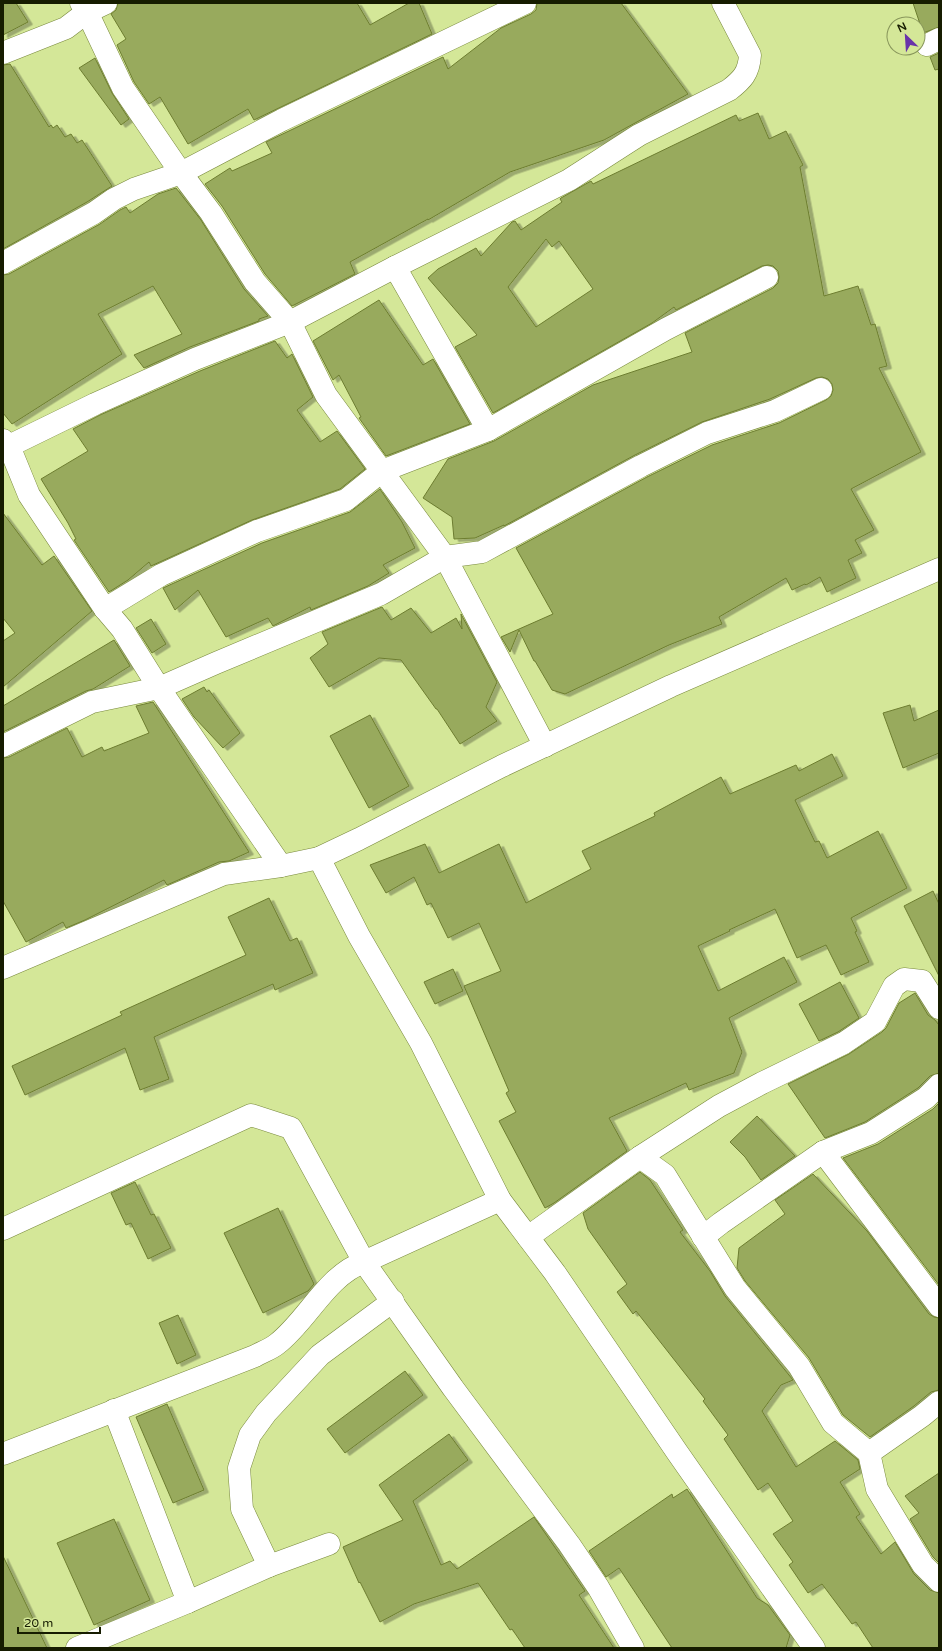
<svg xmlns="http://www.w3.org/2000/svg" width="942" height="1651" viewBox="0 0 942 1651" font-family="'Varela Round',sans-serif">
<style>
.building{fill:#98aa5d;stroke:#6d7d30;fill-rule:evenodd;filter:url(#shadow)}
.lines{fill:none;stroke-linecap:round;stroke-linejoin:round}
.minor-casing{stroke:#79893d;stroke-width:23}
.minor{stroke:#fff;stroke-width:22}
</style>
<defs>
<filter id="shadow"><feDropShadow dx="4.5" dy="2.5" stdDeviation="0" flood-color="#0004"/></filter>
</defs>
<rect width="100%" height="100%" fill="#d4e798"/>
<g class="building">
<path d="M3 3H16L28 22 3 35Z"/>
<path d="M118 3H357L370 25 409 3H419L432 34 254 120 248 109 188 144 160 97 149 104 134 82 117 45 126 39 111 14 116 10Z"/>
<path d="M537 3H621L688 94 604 140 510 172 428 220V219L350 262 355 274 292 306 265 274 222 206 205 184 230 168 232 171 272 153 266 142 443 57 448 69 501 28 531 14 536 10Z"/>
<path d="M913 3H939V27L923 33Z"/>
<path d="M939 53V69L935 70 930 57Z"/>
<path d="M95 58 112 93 129 119 121 125 79 68Z"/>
<path d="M10 64 49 127 51 125 53 128 57 125 65 137 71 134 77 143 82 140 112 186 87 202 3 249V65Z"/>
<path d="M758 113 769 139 786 131 803 165 800 167 824 296 858 286 871 325 875 324 887 366 879 368 921 452 851 489 874 530 855 540 862 553 848 560 856 578 827 592 820 577 806 585 805 584 792 590 786 578 719 617 722 624 669 645 565 694 552 690 535 661H534L519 630 510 652 501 637 553 614 516 548 647 477 712 445 779 423 826 400 831 396 833 390 832 384 828 379 822 377 816 378 770 399 702 422 635 455 504 526V525L475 538 454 539 452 517 423 498 448 459 494 441 593 385 692 352 685 333 773 288 778 283 779 277 778 271 773 266 768 265 762 266 676 310 674 307 652 323 493 413 455 347 477 335 428 278 438 269 476 248 481 256 512 222 515 221 521 230 562 202 560 199 561 198 591 181 593 184 736 115 739 121ZM546 239 552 247 559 241 593 289 536 327 508 287Z"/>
<path d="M176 188 201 220 244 289 268 316 259 319V321L190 347 144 368 134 355 182 334 153 286 98 314 122 354 12 424 3 413V275L9 274 100 224 120 210 126 207 130 213 158 194Z"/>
<path d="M379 300 423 365 433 359 470 424 386 456 359 418 361 417 339 375 333 380 313 341Z"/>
<path d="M275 341 287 358 292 354 313 397 297 410 320 442 337 431 365 469 340 489 252 520 151 566 149 562 128 580 109 592 74 540 76 539 68 523 41 479 88 451 73 429 100 415 200 371Z"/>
<path d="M380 489 402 522 415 548 383 565 389 573 368 586 311 610 310 607 273 626 268 618 226 637 198 590 175 610 163 588 262 543 350 512Z"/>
<path d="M3 513 42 565 54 556 92 611 3 687V641L15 633 3 618Z"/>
<path d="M382 607 391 620 411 608 431 633 456 618 462 629 461 614 497 682 486 707 497 721 460 744 437 709H436L401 660 379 658 329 687 310 658 328 644 322 632Z"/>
<path d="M151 619 166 644 152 653 136 628Z"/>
<path d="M114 640 130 666 93 689 86 691 3 732V706Z"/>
<path d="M204 687 207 692 209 690 240 733 223 748 194 717 182 699Z"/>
<path d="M153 702 249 852 229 861 219 862 167 885 164 880 85 920 66 928 63 922 26 942 3 901V758L9 757 67 728 82 757 102 747 104 751 149 733 136 706Z"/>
<path d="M910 705 914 721 939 710V753L903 768 883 713Z"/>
<path d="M370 715 409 786 369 808 330 736Z"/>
<path d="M832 754 843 776 795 800 815 842 819 841 827 858 878 831 907 888 851 918 857 931 855 932 869 962 841 975 826 945 797 958 775 909 729 930 730 931 698 946 718 991 784 957 797 982 729 1018 742 1052 734 1073 689 1090 686 1083 609 1118 627 1151 554 1203 545 1208 499 1121 516 1112 506 1093 509 1091 464 986 501 971 479 923 448 938 431 903 427 905 414 877 386 893 370 865 425 844 439 873 499 844 526 903 591 869 582 851 655 816 654 813 721 777 730 794 796 765 799 771Z"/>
<path d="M933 891 939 904V976L904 906Z"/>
<path d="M269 898 290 941 297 938 313 973 275 990 273 984 154 1037 169 1079 140 1090 125 1048 25 1095 12 1066 122 1015 120 1012 246 955 228 917Z"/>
<path d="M453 969 463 991 435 1004 424 982Z"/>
<path d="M840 982 859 1018 838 1032 819 1041 799 1004Z"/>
<path d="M915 993 928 1015 935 1020 939 1025V1073L930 1076 918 1088 865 1122 825 1138 788 1084 849 1054 882 1032 886 1028 899 1003Z"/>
<path d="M939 1103V1285L843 1158 878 1144 933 1109Z"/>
<path d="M757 1116 795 1156 761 1180 745 1157 730 1142Z"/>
<path d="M640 1172 650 1180 683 1230 680 1232 710 1271 725 1296 793 1380 781 1385 762 1411 796 1467 835 1441 858 1460 860 1469 840 1482 860 1514 856 1517 881 1554 895 1542 914 1574 930 1590 939 1593V1648H873L856 1622 852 1624 822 1584 808 1593 789 1565 793 1562 773 1534 793 1521 768 1483 758 1490 724 1439 728 1435 703 1401 705 1399 636 1311 633 1314 617 1292 627 1284 588 1229 583 1213Z"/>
<path d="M813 1174 867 1231 929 1314 934 1317 939 1318V1390L931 1392 914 1406 870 1437 843 1415 809 1358 745 1281 737 1268 739 1248 785 1214 775 1200Z"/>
<path d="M135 1182 151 1215 154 1214 171 1248 148 1259 131 1223 126 1225 111 1193Z"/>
<path d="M278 1208 314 1284 308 1291 263 1313 224 1233Z"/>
<path d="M178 1315 196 1355 177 1364 159 1323Z"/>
<path d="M405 1371 423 1395 345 1453 327 1429Z"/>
<path d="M167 1404 204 1490 173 1503 136 1417Z"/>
<path d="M449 1434 468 1460 413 1501 441 1565 450 1561 457 1569 534 1517 585 1591 579 1595 614 1648H525L512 1629 510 1630 478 1583 414 1604 380 1622 360 1582 359 1583 343 1547 403 1520 379 1485Z"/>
<path d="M939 1473V1563L933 1557 910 1519 919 1513 905 1496Z"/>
<path d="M687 1489 757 1598 768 1605 790 1635 786 1648H672L619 1568 606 1577 589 1551 672 1494 673 1498Z"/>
<path d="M114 1519 150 1600 94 1625 57 1543Z"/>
<path d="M3 1556 47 1648H3Z"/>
</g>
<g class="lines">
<defs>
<g id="minor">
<path d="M81 3 87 12 123 88 181 173 211 213 255 282 290 322 326 395 445 557 545 746"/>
<path d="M927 45 939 39"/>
<path d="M3 53 66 28 87 12 106 3"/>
<path d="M3 263 94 213 114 199 134 189 181 173 282 120 525 3"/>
<path d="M395 267 488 430"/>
<path d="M3 440 9 446 29 495 105 609 122 629 159 688 281 866"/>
<path d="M9 446 95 404 195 359 290 322 395 267 569 180 639 135 729 90C742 80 749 73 750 55L723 3"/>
<path d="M105 609 161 575 257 531 346 500 382 471 488 430 666 329 767 277"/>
<path d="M3 746 92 702 159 688 216 663 381 594 445 557 482 552 641 466 707 433 775 411 821 389"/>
<path d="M319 858 359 936 421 1043 500 1200 555 1273 677 1452 814 1648"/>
<path d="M3 968 224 874 281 866 319 858 359 839 502 766 671 686 939 569"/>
<path d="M823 1152 939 1306"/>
<path d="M640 1157 665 1175 735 1288 799 1366 833 1423 869 1453 877 1489 923 1565 939 1581"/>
<path d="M3 1229 251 1115 291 1128 364 1262 453 1388 569 1544 598 1587 633 1648"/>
<path d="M528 1237 640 1157 719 1106 762 1083 844 1043 875 1022 894 986 904 979 922 981 939 1008"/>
<path d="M703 1237 721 1223 823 1152 871 1133 926 1098 939 1085"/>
<path d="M114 1410 188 1602"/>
<path d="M869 1453 922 1416 939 1402"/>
<path d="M3 1454 255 1356C262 1352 271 1349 277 1344 308 1320 326 1276 364 1262L500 1200"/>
<path d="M269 1566 242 1509 239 1468 250 1435 266 1413 320 1355 393 1301"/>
<path d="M77 1648 188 1602 269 1566 329 1544"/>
</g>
</defs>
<use href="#minor" class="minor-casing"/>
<use href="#minor" class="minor"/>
</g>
<rect width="942" height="1651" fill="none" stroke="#161c00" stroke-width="8"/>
<g transform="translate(906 36) rotate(335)"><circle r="19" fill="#d4e798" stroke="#88965b"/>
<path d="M0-3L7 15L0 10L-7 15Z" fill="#6833aa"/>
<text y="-6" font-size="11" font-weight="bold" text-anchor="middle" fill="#161c00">N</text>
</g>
<path d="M18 1627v6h82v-6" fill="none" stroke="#161c00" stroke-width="2"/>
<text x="24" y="1627" font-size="12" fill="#161c00" stroke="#d4e798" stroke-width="3" paint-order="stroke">20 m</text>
</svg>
